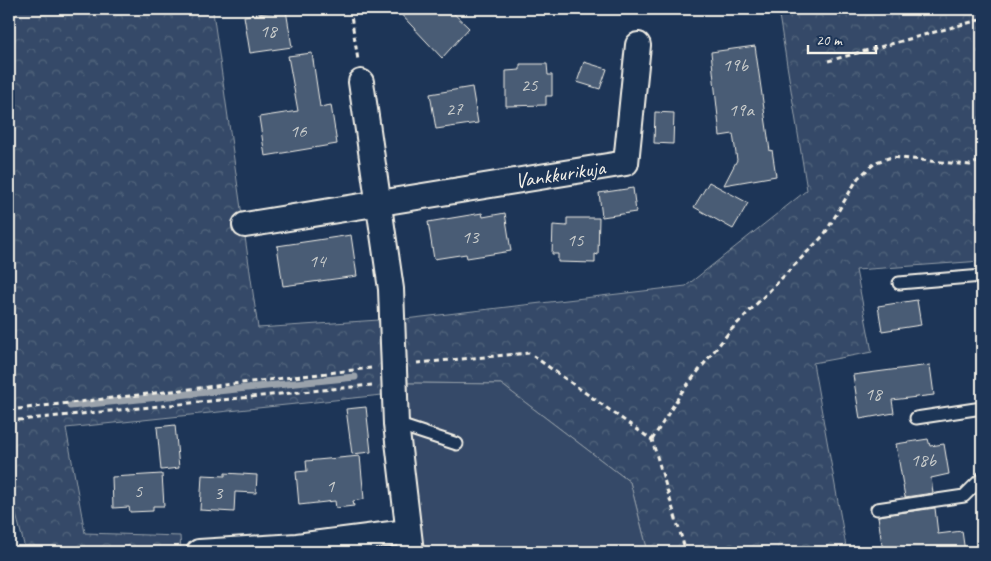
<svg xmlns="http://www.w3.org/2000/svg" width="991" height="561" viewBox="0 0 991 561" font-family="Caveat,sans-serif">
<style>
.forest{fill:url(#forest-crowns);stroke:#949ea8}
.pitch{fill:#354a67;stroke:#949ea8}
.lines{fill:none;stroke-linecap:round;stroke-linejoin:round}
.stream{stroke:#9aa2ab;stroke-width:7}
.building{fill:#485b74;stroke:#f4f1e8}
.service-casing{stroke:#f4f1e8;stroke-width:15}
.minor-casing{stroke:#f4f1e8;stroke-width:28}
.path{stroke:#f4f1e8;stroke-width:3;stroke-dasharray:5 4;stroke-linecap:butt}
.service{stroke:#1d3557;stroke-width:11}
.minor{stroke:#1d3557;stroke-width:24}
.labels{text-anchor:middle;dominant-baseline:central;stroke-width:4;stroke-linejoin:round;paint-order:stroke}
.number-label{font-size:19px;fill:#c9cccb}
.street-label{font-size:21px;fill:#f4f1e8;stroke:#1d3557}
</style>
<defs>
<pattern id="forest-crowns" width="20" height="18" patternUnits="userSpaceOnUse" patternTransform="scale(1.25)"><rect width="20" height="18" fill="#354a67"/><path d="M2 6a3 3 0 1 1 6 0M12 15a3 3 0 1 1 6 0" fill="none" stroke="#53657d"/></pattern>
</defs>
<rect width="100%" height="100%" fill="#1d3557"/>
<filter id="ink" filterUnits="userSpaceOnUse"><feTurbulence type="fractalNoise" baseFrequency=".02" numOctaves="2"/><feDisplacementMap in="SourceGraphic" scale="10" xChannelSelector="R" yChannelSelector="G"/><feConvolveMatrix kernelMatrix="1 2 1 2 8 2 1 2 1" color-interpolation-filters="sRGB"/></filter>
<g filter="url(#ink)">
<g class="forest">
<path d="M9 9H232L213 12 258 328 379 320 382 395 66 428 85 533 180 536 181 552H26L9 488Z"/>
<path d="M778 9H982V261L856 270 872 352 813 363 847 552H648L630 482 501 384 408 383 405 319 686 286 807 190Z"/>
</g>
<path class="pitch" d="M408 383 501 384 630 482 648 552H420L408 436Z"/>
<g class="lines">
<path class="stream" d="M70 406 355 377"/>
</g>
<g class="building">
<path d="M396 9H449L469 28 442 58Z"/>
<path d="M286 10 292 47 250 53 244 16Z"/>
<path d="M755 46 770 151 772 150 776 176 724 185 737 160 733 134 720 136 711 52Z"/>
<path d="M312 53 320 107 331 105 337 144 265 156 259 117 298 111 288 56Z"/>
<path d="M584 62 607 69 600 89 577 82Z"/>
<path d="M520 64H547L548 75H552V96H546V105L506 106V71L520 70Z"/>
<path d="M472 87 478 123 436 129 430 94Z"/>
<path d="M655 112 674 113 673 144 654 143Z"/>
<path d="M709 182 748 203 733 229 694 207Z"/>
<path d="M633 188 636 212 602 217 599 193Z"/>
<path d="M482 213 483 217 505 213 511 251 467 258 466 254 434 259 428 222Z"/>
<path d="M567 218H599L598 255 595 254V263L558 262V254H552L553 225 567 226Z"/>
<path d="M351 235 357 276 283 286 277 246Z"/>
<path d="M917 300 921 325 882 331 878 306Z"/>
<path d="M930 365 934 395 892 400 894 413 860 419 853 375Z"/>
<path d="M366 407 371 452 352 454 346 409Z"/>
<path d="M175 425 179 468 161 470 157 427Z"/>
<path d="M928 439 930 446 944 444 949 474 931 478 933 493 905 497 896 444Z"/>
<path d="M360 456 364 499 353 501 354 506 336 508 335 501 299 505 296 472 307 471 306 461Z"/>
<path d="M225 473 257 475 256 493 235 492 234 512 200 510 202 475 225 476Z"/>
<path d="M162 474 164 506H153V511L130 512 129 507 113 508 112 477Z"/>
<path d="M935 508 938 534 962 531 965 552H883L878 516Z"/>
</g>
<g class="lines">
<defs>
<g id="service">
<path d="M899 283 982 276"/>
<path d="M916 418 982 408"/>
<path d="M396 424 457 444"/>
<path d="M877 509 964 496 982 478"/>
</g>
<g id="minor">
<path d="M361 82 391 289 396 424 411 552"/>
<path d="M245 225 626 163 638 45"/>
<path d="M199 552 297 546 407 532"/>
</g>
</defs>
<use href="#service" class="service-casing"/>
<use href="#minor" class="minor-casing"/>
<g class="path">
<path d="M350 9 358 60"/>
<path d="M828 61 979 20 982 16"/>
<path d="M417 363 529 353 652 440 686 552"/>
<path d="M9 410 371 368"/>
<path d="M9 421 372 385"/>
<path d="M652 440 681 393 730 331 824 235 858 178 876 162 892 157 970 165 982 160"/>
</g>
<use href="#service" class="service"/>
<use href="#minor" class="minor"/>
</g>
</g>
<g class="labels">
<g class="number-label">
<text x="268" y="31">18</text>
<text x="735" y="65">19b</text>
<text x="529" y="85">25</text>
<text x="454" y="109">27</text>
<text x="741" y="110">19a</text>
<text x="298" y="131">16</text>
<text x="470" y="237">13</text>
<text x="575" y="240">15</text>
<text x="317" y="261">14</text>
<text x="873" y="394">18</text>
<text x="923" y="460">18b</text>
<text x="330" y="486">1</text>
<text x="138" y="491">5</text>
<text x="218" y="493">3</text>
</g>
<g class="street-label">
<text transform="translate(560 174) rotate(-9)">Vankkurikuja</text>
</g>
</g>
<rect width="991" height="561" fill="none" stroke="#1d3557" stroke-width="30"/>
<rect x="15" y="15" width="961" height="531" fill="none" stroke="#f4f1e8" stroke-width="2" filter="url(#ink)"/>
<path d="M808 45v8h68v-8" fill="none" stroke="#f4f1e8" stroke-width="2.5"/>
<text x="816" y="45" font-size="15" fill="#f4f1e8" stroke="#1d3557" stroke-width="4" paint-order="stroke">20 m</text>
</svg>
